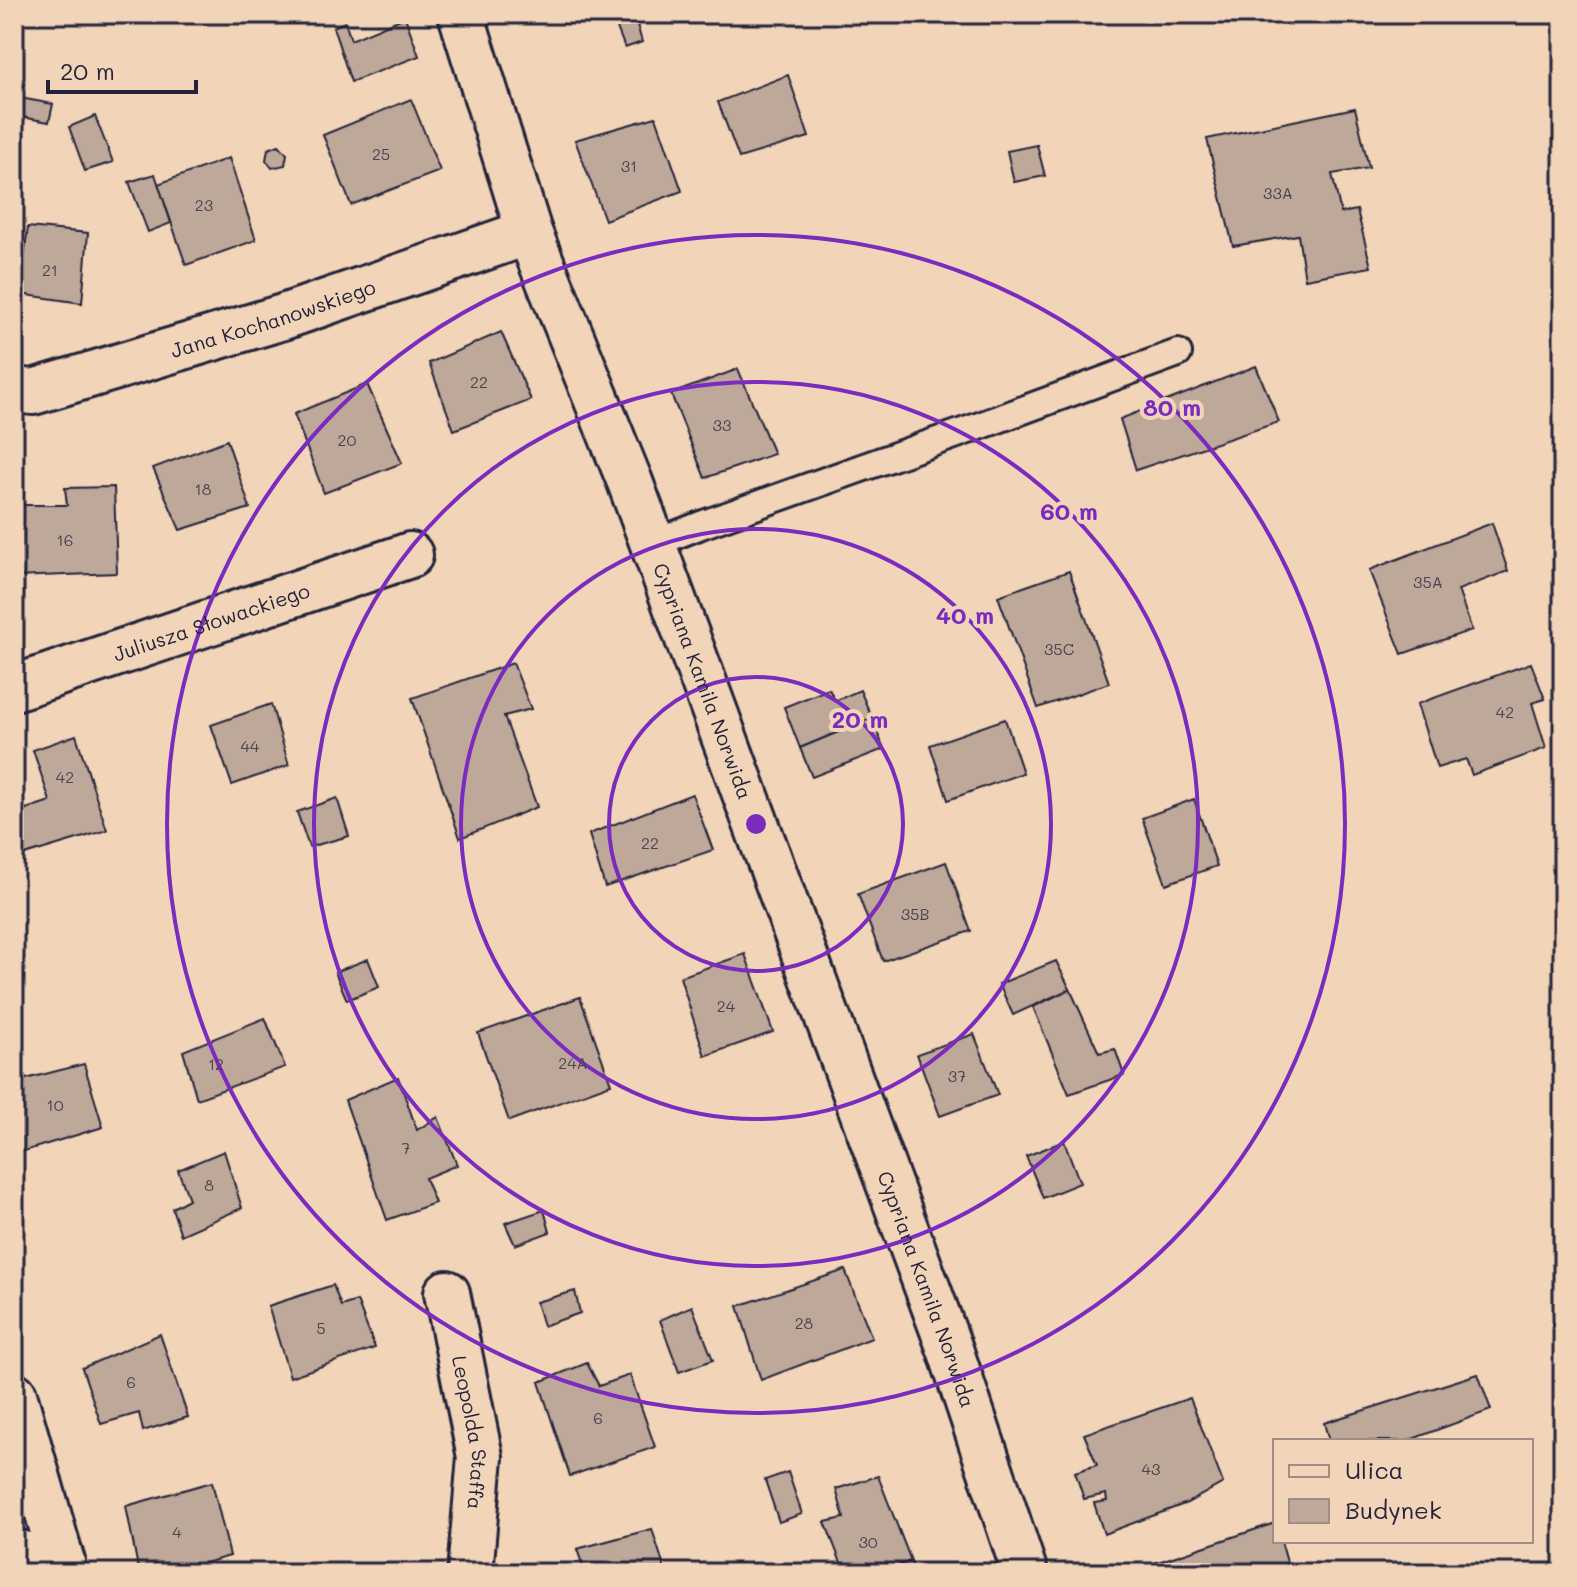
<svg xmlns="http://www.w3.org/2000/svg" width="1577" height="1587" viewBox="0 0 1577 1587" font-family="Mali,sans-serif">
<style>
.building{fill:#bea899;stroke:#22223b;stroke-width:2}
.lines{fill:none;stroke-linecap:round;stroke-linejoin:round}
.lane-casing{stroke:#22223b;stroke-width:32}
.street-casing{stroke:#22223b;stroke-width:50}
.lane{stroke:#f2d5b8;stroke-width:26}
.street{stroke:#f2d5b8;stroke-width:44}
.ring{fill:none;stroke:#7b2cbf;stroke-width:4}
.labels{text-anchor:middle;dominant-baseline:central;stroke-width:8;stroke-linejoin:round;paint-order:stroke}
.number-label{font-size:16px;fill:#494452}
.street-label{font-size:20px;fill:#22223b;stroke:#f2d5b8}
.centre{fill:#7b2cbf;stroke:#f2d5b8;stroke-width:4}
.ring-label{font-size:24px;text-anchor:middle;font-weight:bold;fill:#7b2cbf;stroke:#f2d5b8;stroke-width:8;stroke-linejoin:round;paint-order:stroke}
</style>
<rect width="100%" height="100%" fill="#f2d5b8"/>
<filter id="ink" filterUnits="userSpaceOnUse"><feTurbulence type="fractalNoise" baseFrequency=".0125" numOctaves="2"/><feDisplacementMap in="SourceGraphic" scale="16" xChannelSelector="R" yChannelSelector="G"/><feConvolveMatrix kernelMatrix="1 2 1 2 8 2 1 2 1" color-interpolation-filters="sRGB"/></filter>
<g filter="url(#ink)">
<g class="building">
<path d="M630 14H634L642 42 625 48 614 20Z"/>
<path d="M405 17 419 56 351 82 333 27 345 22 351 40Z"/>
<path d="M788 75 809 137 739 158 718 102Z"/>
<path d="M20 98 53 104 49 122 16 116Z"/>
<path d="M411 99 440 171 351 205 323 135Z"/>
<path d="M1355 108 1369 168 1332 174 1341 213 1357 210 1371 267 1305 279 1298 235 1233 246 1207 139Z"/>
<path d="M95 116 113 162 85 171 69 127Z"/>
<path d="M656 117 682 191 605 220 575 140Z"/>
<path d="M279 145 287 154 285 165 272 168 266 160 268 149Z"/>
<path d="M1037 145 1045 176 1014 182 1007 151Z"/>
<path d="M229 158 256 240 186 265 158 184Z"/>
<path d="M155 174 171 223 148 232 129 182Z"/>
<path d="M28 227 88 233 82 303 19 294 20 282H14V254L24 256Z"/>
<path d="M501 332 531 400 454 430 429 363Z"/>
<path d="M1256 366 1279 422 1136 470 1120 419Z"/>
<path d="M738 369 774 454 705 478 671 394Z"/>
<path d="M367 384 402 463 324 493 294 414Z"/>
<path d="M227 440 250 508 180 530 153 468Z"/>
<path d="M114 487 117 573 14 577V505H67L65 488Z"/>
<path d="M1492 523 1508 571 1458 590 1472 630 1402 654 1369 570Z"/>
<path d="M1069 571 1109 683 1038 708 998 596Z"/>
<path d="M513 663 531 709 504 716 537 807 460 838 412 698Z"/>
<path d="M1531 663 1545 699 1532 703 1546 748 1472 775 1466 759 1437 768 1417 704Z"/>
<path d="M829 689 835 701 860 690 872 718 800 748 784 707Z"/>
<path d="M271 704 289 765 232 785 211 725Z"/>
<path d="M872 718 884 749 812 777 800 748Z"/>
<path d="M1005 719 1023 773 948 800 930 745Z"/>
<path d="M76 735 107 830 18 857 14 845V813L50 801 33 750Z"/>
<path d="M692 794 713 850 605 887 589 834Z"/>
<path d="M337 798 349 836 309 847 297 812Z"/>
<path d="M1194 799 1217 866 1166 884 1142 818Z"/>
<path d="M946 862 971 931 883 961 858 894Z"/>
<path d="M745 954 773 1032 705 1056 680 977Z"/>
<path d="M368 959 379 987 347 1000 335 972Z"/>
<path d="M1056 961 1070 989 1013 1015 999 984Z"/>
<path d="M1070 989 1099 1053 1115 1049 1124 1075 1069 1094 1033 1007Z"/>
<path d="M580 997 611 1084 509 1121 478 1033Z"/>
<path d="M265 1018 285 1067 197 1099 183 1051Z"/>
<path d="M974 1034 998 1095 940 1116 917 1054Z"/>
<path d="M84 1064 103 1127 21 1152 14 1126V1082Z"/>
<path d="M398 1077 417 1130 438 1117 457 1165 425 1178 435 1203 387 1220 345 1100Z"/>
<path d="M1064 1141 1080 1183 1043 1198 1026 1156Z"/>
<path d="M224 1151 242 1208 181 1235 172 1208 189 1199 178 1170Z"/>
<path d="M544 1210 550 1232 515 1245 505 1223Z"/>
<path d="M845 1270 872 1338 761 1380 738 1306Z"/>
<path d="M333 1285 341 1306 357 1301 375 1348 290 1377 268 1306Z"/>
<path d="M575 1291 580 1313 543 1326 536 1302Z"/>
<path d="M692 1306 713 1360 679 1372 660 1320Z"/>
<path d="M160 1334 188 1417 143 1431 139 1413 101 1424 82 1368Z"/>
<path d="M587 1363 599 1386 630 1375 655 1447 570 1476 539 1382Z"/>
<path d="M1478 1374 1491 1410 1407 1441H1329L1324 1423Z"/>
<path d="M1190 1398 1223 1483 1187 1503 1104 1534 1094 1503 1107 1501 1106 1494 1084 1499 1075 1472 1097 1465 1084 1434Z"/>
<path d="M788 1472 802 1514 779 1522 765 1480Z"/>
<path d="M878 1476 911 1561 878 1573H845L825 1522 844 1518 836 1489Z"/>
<path d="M212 1482 230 1556 169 1573H139L126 1506Z"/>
<path d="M1275 1523V1541H1281L1290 1573H1148L1146 1566Z"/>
<path d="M652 1529 666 1573H585L577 1549Z"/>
<path d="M911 1561 915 1573H878Z"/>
</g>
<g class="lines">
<defs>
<path id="lane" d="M653 544 701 525 974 428 1178 353"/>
<g id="street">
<path id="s1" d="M461 14 529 232 630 482 951 1352 1025 1573"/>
<path id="s2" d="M14 390 33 392 283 317 529 232"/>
<path id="s3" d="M14 688 410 555"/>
<path id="s4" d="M447 1293 480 1457 470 1573"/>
<path d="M14 1395 62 1562 63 1573"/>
<path d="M14 1552 62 1562"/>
</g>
</defs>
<use href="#lane" class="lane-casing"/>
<use href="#street" class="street-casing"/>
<use href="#lane" class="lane"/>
<use href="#street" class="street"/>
</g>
</g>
<g class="ring">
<circle cx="756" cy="824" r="147"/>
<circle cx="756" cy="824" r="295"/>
<circle cx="756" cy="824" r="442"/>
<circle cx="756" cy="824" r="589"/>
</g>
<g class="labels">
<g class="number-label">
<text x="381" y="153">25</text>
<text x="629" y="165">31</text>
<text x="1278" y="192">33A</text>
<text x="204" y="204">23</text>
<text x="50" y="269">21</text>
<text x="479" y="381">22</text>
<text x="722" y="424">33</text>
<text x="347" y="439">20</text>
<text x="203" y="488">18</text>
<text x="65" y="539">16</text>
<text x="1428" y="581">35A</text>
<text x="1059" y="648">35C</text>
<text x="1505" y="711">42</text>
<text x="250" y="745">44</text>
<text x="65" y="776">42</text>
<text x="650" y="842">22</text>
<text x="915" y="913">35B</text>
<text x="726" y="1005">24</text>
<text x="573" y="1062">24A</text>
<text x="216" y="1063">12</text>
<text x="957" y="1075">37</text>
<text x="55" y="1104">10</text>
<text x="406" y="1147">7</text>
<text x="209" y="1184">8</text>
<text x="804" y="1322">28</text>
<text x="321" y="1327">5</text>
<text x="131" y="1381">6</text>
<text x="598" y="1417">6</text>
<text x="1151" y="1468">43</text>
<text x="177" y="1531">4</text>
<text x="868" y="1541">30</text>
</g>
<g class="street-label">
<text stroke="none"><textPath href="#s2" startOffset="270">Jana Kochanowskiego</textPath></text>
<text stroke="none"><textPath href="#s3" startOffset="208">Juliusza Słowackiego</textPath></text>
<text stroke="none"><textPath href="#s1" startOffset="710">Cypriana Kamila Norwida</textPath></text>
<text stroke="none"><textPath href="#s1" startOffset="1358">Cypriana Kamila Norwida</textPath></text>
<text stroke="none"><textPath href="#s4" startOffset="142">Leopolda Staffa</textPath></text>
</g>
</g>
<circle cx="756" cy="824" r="12" class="centre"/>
<g class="ring-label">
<text x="1172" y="416">80 m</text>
<text x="1069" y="520">60 m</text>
<text x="965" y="624">40 m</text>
<text x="860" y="728">20 m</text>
</g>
<rect width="1577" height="1587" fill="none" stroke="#f2d5b8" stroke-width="48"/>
<rect x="24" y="24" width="1529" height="1539" fill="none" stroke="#22223b" stroke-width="3" filter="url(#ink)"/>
<rect x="1273" y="1439" width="260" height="104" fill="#f2d5b8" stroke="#9f8d86" stroke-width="2"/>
<rect x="1289" y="1465" width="40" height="12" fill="#f2d5b8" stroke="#9f8d86" stroke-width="2"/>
<text x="1345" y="1479" font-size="24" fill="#22223b">Ulica</text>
<rect x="1289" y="1499" width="40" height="24" fill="#bea899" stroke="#9f8d86" stroke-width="2"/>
<text x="1345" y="1519" font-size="24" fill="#22223b">Budynek</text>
<path d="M48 80v12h148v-12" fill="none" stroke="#22223b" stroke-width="4"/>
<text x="60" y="80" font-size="24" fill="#22223b" stroke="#f2d5b8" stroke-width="6" paint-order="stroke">20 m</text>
</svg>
